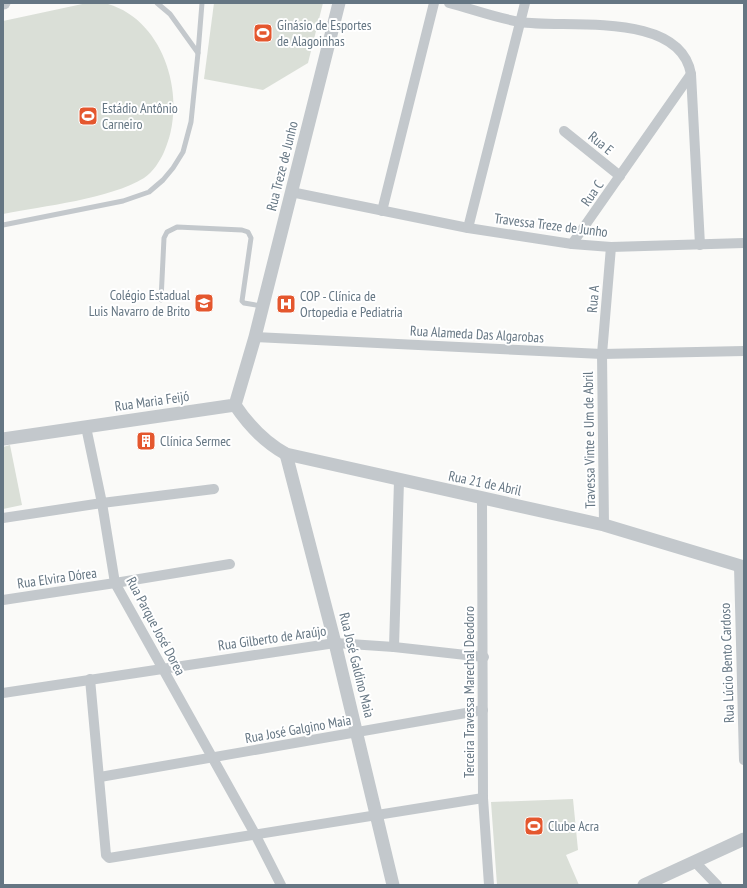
<svg xmlns="http://www.w3.org/2000/svg" width="747" height="888" viewBox="0 0 747 888" font-family="'PT Sans Narrow',sans-serif">
<style>
.park{fill:#dadfd7}
.lines{fill:none;stroke-linecap:round;stroke-linejoin:round}
.service{stroke:#c3c8cc;stroke-width:5}
.minor{stroke:#c3c8cc;stroke-width:10}
.tertiary{stroke:#c3c8cc;stroke-width:13}
.labels{text-anchor:middle;dominant-baseline:central;stroke-width:4;stroke-linejoin:round;paint-order:stroke}
.poi-label{font-size:14px;fill:#657683;stroke:#fff;text-anchor:start}
.street-label{font-size:14px;fill:#657683;stroke:#fff}
</style>
<rect width="100%" height="100%" fill="#fafaf8"/>
<g class="park">
<path d="M87 3C94 3 102 2 108 4 166 21 188 101 164 152 160 161 153 172 144 178 110 199 43 206 3 214V21Z"/>
<path d="M214 3H323L308 63 263 90 204 79Z"/>
<path d="M10 445 22 505 3 509V447Z"/>
<path d="M573 799 578 850 566 855 579 885H497L491 802Z"/>
</g>
<g class="lines">
<g class="service">
<path d="M198 53 202 3"/>
<path d="M3 225 123 201 149 192 163 180 173 168 183 152 191 122 198 53 170 14 157 3"/>
<path d="M161 300 164 238 167 232 177 227 242 230 248 232 251 238 242 301 244 303 262 306"/>
</g>
<g class="minor">
<path d="M449 3C472 9 496 18 520 22 566 29 680 10 691 74L700 245"/>
<path d="M564 131 620 176"/>
<path d="M291 192 468 228 572 244 611 247 744 243"/>
<path d="M382 211 434 3"/>
<path d="M468 228 525 3"/>
<path d="M572 244 691 74"/>
<path d="M255 337 602 354 744 351"/>
<path d="M86 427 102 503 115 583 255 834 281 885"/>
<path d="M482 499 483 798 489 885"/>
<path d="M3 518 102 503 214 489"/>
<path d="M604 525 602 354 611 247"/>
<path d="M739 566 744 760"/>
<path d="M3 600 115 583 230 564"/>
<path d="M394 647 399 481"/>
<path d="M90 679 106 855 109 858 483 798"/>
<path d="M3 693 335 643 394 647 484 657"/>
<path d="M100 777 483 710"/>
<path d="M694 861 717 885"/>
</g>
<g class="tertiary">
<path d="M3 3H4"/>
<path d="M235 405C249 426 264 442 286 454L604 525 744 567"/>
<path d="M3 439 235 405 255 337 339 3"/>
<path d="M286 454 335 643 393 885"/>
<path d="M644 885 744 839"/>
</g>
</g>
<defs>
<symbol id="stadium-square" viewBox="-11 -11 22 22"><rect x="-9" y="-9" width="18" height="18" rx="4" fill="#e4572e" stroke="#fff"/><path d="M0-5a6.5 5 0 1 0 0 10a6.5 5 0 1 0 0-10ZM-3.5-1.8h7v3.6h-7Z" fill="#fff"/></symbol>
<symbol id="school-square" viewBox="-11 -11 22 22"><rect x="-9" y="-9" width="18" height="18" rx="4" fill="#e4572e" stroke="#fff"/><path d="M0-5L7-2L0 1L-7-2ZM-4 1L0 2.5L4 1V4Q0 6-4 4Z" fill="#fff"/></symbol>
<symbol id="hospital-square" viewBox="-11 -11 22 22"><rect x="-9" y="-9" width="18" height="18" rx="4" fill="#e4572e" stroke="#fff"/><path d="M-5-5h3v3.5h4V-5h3V5h-3V1.5h-4V5h-3Z" fill="#fff"/></symbol>
<symbol id="building-square" viewBox="-11 -11 22 22"><rect x="-9" y="-9" width="18" height="18" rx="4" fill="#e4572e" stroke="#fff"/><path d="M-4-6H4V6H1V3H-1V6H-4ZM-2.5-4.3h1.7v1.8h-1.7ZM.8-4.3h1.7v1.8H.8ZM-2.5-1h1.7V.8h-1.7ZM.8-1h1.7V.8H.8Z" fill="#fff"/></symbol>
</defs>
<g fill-rule="evenodd">
<use href="#stadium-square" x="252" y="22" width="22" height="22"/>
<use href="#stadium-square" x="77" y="105" width="22" height="22"/>
<use href="#school-square" x="193" y="292" width="22" height="22"/>
<use href="#hospital-square" x="275" y="293" width="22" height="22"/>
<use href="#building-square" x="135" y="430" width="22" height="22"/>
<use href="#stadium-square" x="523" y="815" width="22" height="22"/>
</g>
<g class="labels">
<g class="poi-label">
<text x="277" y="25">Ginásio de Esportes<tspan x="277" dy="16">de Alagoinhas</tspan></text>
<text x="102" y="108">Estádio Antônio<tspan x="102" dy="16">Carneiro</tspan></text>
<text x="190" y="295" text-anchor="end">Colégio Estadual<tspan x="190" dy="16">Luis Navarro de Brito</tspan></text>
<text x="300" y="296">COP - Clínica de<tspan x="300" dy="16">Ortopedia e Pediatria</tspan></text>
<text x="160" y="441">Clínica Sermec</text>
<text x="548" y="826">Clube Acra</text>
</g>
<g class="street-label">
<text transform="translate(601 143) rotate(39)">Rua E</text>
<text transform="translate(282 166) rotate(-76)">Rua Treze de Junho</text>
<text transform="translate(592 193) rotate(-55)">Rua C</text>
<text transform="translate(551 225) rotate(7)">Travessa Treze de Junho</text>
<text transform="translate(593 299) rotate(-85)">Rua A</text>
<text transform="translate(477 334) rotate(3)">Rua Alameda Das Algarobas</text>
<text transform="translate(152 401) rotate(-8)">Rua Maria Feijó</text>
<text transform="translate(589 440) rotate(-91)">Travessa Vinte e Um de Abril</text>
<text transform="translate(485 483) rotate(12)">Rua 21 de Abril</text>
<text transform="translate(57 578) rotate(-8)">Rua Elvira Dórea</text>
<text transform="translate(156 626) rotate(62)">Rua Parque José Dorea</text>
<text transform="translate(272 638) rotate(-8)">Rua Gilberto de Araújo</text>
<text transform="translate(727 663) rotate(-92)">Rua Lúcio Bento Cardoso</text>
<text transform="translate(357 665) rotate(76)">Rua José Galdino Maia</text>
<text transform="translate(469 692) rotate(-90)">Terceira Travessa Marechal Deodoro</text>
<text transform="translate(298 729) rotate(-10)">Rua José Galgino Maia</text>
</g>
</g>
<rect width="747" height="888" fill="none" stroke="#657683" stroke-width="8"/>
</svg>
